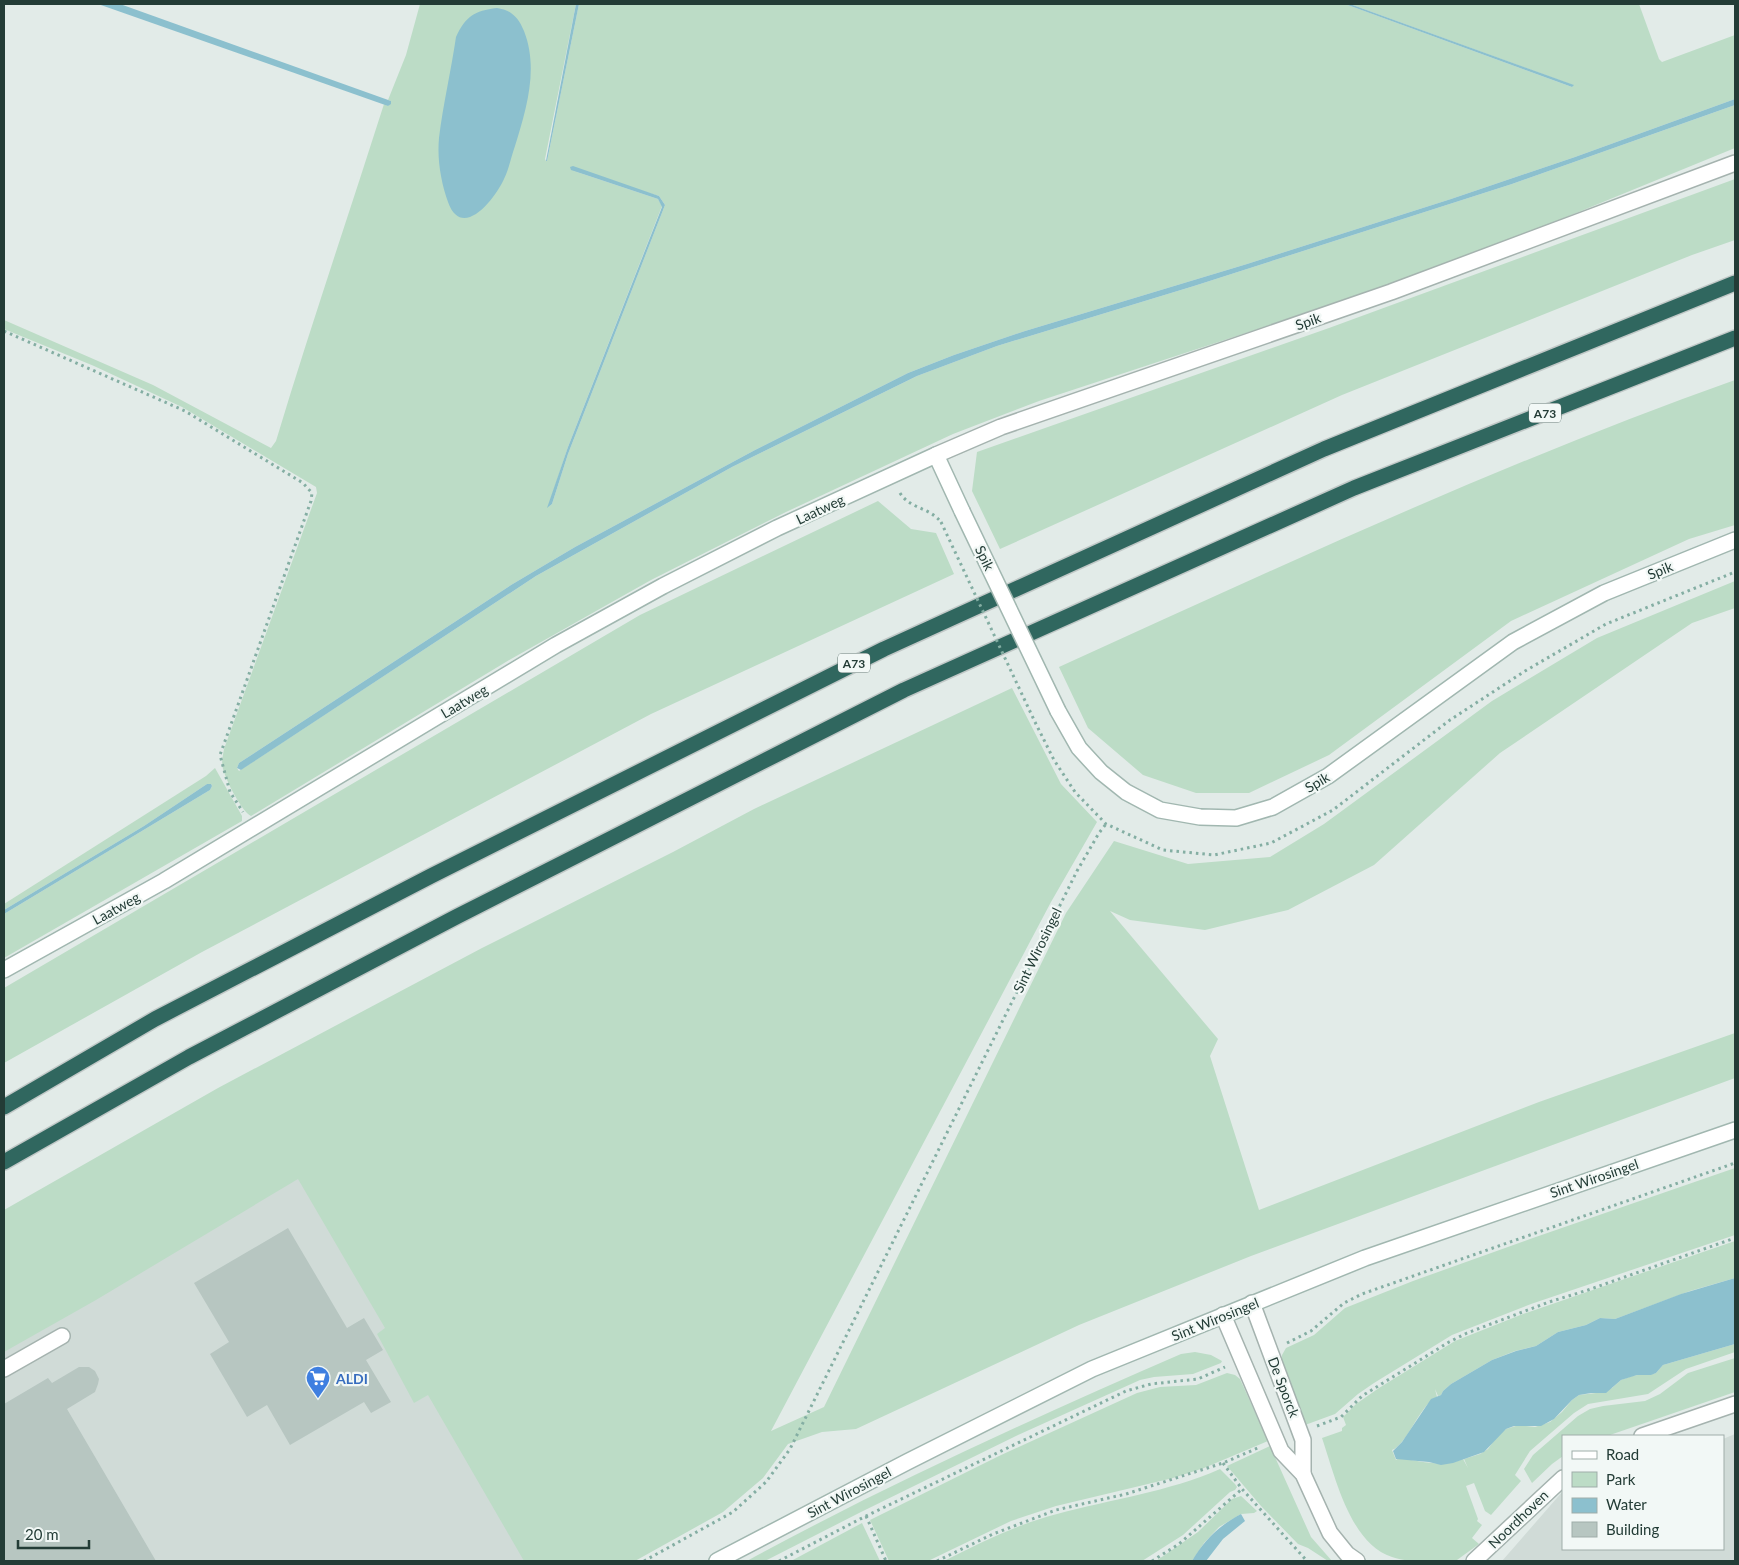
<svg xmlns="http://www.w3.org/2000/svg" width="1739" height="1565" viewBox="0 0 1739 1565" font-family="Lato,sans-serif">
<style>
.built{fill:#d0dbd7}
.green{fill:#bcdcc6;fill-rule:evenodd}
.water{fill:#8cc0ce}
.building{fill:#b7c6c1}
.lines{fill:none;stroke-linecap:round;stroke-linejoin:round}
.street-casing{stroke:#a5b3af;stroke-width:18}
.secondary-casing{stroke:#a1b7b0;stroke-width:18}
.highway-casing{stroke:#c1c8c7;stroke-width:18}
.path{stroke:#84aea3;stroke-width:3;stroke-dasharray:2.5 4;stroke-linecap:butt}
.street{stroke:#fff;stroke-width:15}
.secondary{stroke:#fff;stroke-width:15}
.highway{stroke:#30675f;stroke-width:15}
.secondary-bridge-casing{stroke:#a1b7b0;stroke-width:18;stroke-linecap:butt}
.path-bridge{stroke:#84aea3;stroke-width:3;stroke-dasharray:2.5 4;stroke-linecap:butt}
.secondary-bridge{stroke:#fff;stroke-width:15}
.labels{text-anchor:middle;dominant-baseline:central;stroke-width:4.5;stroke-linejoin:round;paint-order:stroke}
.shield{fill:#f2f8f6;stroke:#617470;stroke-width:1}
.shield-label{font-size:12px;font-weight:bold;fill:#233c36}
.street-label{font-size:14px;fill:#233c36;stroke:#f2f8f6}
.shop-label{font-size:14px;font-weight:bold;fill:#366cbe;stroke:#f2f8f6;text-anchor:start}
</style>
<rect width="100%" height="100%" fill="#e2ebe8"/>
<g class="built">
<path d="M407 1112 531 1561H4V1335Z"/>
<path d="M1735 1434V1561H1502L1563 1491V1549H1723V1439Z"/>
</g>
<g class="green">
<path d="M420 4H576L545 159 546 161H547L579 4H1345L1572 87 1573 85 1350 4H1639L1659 59 1662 62 1735 35V99L1575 157 1451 199 1247 264 1025 331 954 355 908 373 755 450 575 547 511 585 239 763 237 768 239 771 536 576 732 467 917 376 997 346 1194 286 1512 184 1735 105V148L1559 220 1403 279 1255 330 1039 401 953 434 786 512 651 580 511 659 251 816C241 811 226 780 223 769 221 763 223 755 224 749L317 493 316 487 182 407 94 366 4 329V320L153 385 271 448 276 441C310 328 348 217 384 104L388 106 391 101 388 100 406 55ZM571 170 659 196 665 205 568 454 552 504 548 507 568 447 662 206 658 199Z"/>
<path d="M1735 179V240L1692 255 1342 395 1000 549 972 491 977 452 1329 328Z"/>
<path d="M1735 380V525L1689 539 1511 621 1329 755 1249 793H1196L1143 775 1088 728 1059 667C1281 566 1504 462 1735 380Z"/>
<path d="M878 501 911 529 936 533 954 574 651 714 202 952 4 1063V988L640 615Z"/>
<path d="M1735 581V608L1692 623 1500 753 1374 865 1288 910 1205 930 1130 920 1110 911 1218 1039 1210 1056 1259 1210 1539 1102 1735 1033V1078L1251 1256 1079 1325 856 1429 822 1432 788 1444 763 1478 723 1512 635 1561H524L428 1395 414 1403 377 1334 385 1328 298 1179 96 1300 4 1352V1210L218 1088 482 948 673 852 754 809 1012 688 1061 784 1097 822 1051 902 771 1431 824 1407 1066 913 1114 841 1188 864 1270 857 1324 824 1492 701 1597 638Z"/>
<path d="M215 768 242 816V821L4 958V914L210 790 212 786 211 784H207L144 826 4 910V904L206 776Z"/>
<path d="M1735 1168V1235L1531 1304 1452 1335 1374 1383 1358 1394 1335 1414 1305 1425 1282 1362V1355L1286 1348 1314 1335 1345 1308 1413 1281 1530 1239Z"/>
<path d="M1735 1241V1278L1690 1291 1615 1319 1600 1318 1586 1325 1558 1332 1536 1346 1515 1351 1492 1360 1451 1384 1443 1391 1441 1395 1438 1396 1435 1389 1437 1397C1420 1404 1407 1445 1392 1450L1396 1460 1399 1458C1421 1461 1442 1468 1463 1459L1468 1468 1464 1459 1480 1454 1488 1449 1498 1435 1506 1429 1519 1425 1535 1427 1550 1422 1562 1412 1572 1400 1579 1395 1596 1393 1612 1388 1621 1380 1632 1376 1643 1374 1649 1375 1656 1373 1663 1365 1735 1344V1352L1686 1369 1648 1394 1588 1404 1574 1413 1530 1451 1515 1475 1521 1481 1491 1515 1485 1511 1474 1483 1466 1486 1478 1519 1477 1521 1482 1525 1472 1538 1479 1544 1457 1560 1454 1561C1434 1561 1412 1564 1392 1557 1350 1544 1335 1476 1322 1438L1342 1431V1428L1346 1425 1343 1417 1356 1404 1379 1388 1455 1341 1523 1314Z"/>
<path d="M1195 1352 1211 1355 1222 1361 1221 1363 1193 1374 1154 1377 1140 1380 1018 1435 861 1512 765 1561H747C888 1484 1034 1418 1181 1354Z"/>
<path d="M1735 1358V1392L1607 1436H1563V1456L1552 1464 1532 1483 1524 1469 1533 1455 1578 1416 1590 1409 1603 1406 1645 1401 1660 1394 1688 1373Z"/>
<path d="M1227 1373 1235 1375 1240 1379 1268 1441 1204 1468 1173 1478 1056 1506 1011 1521 928 1561H889L870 1520 999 1456 1137 1393 1160 1387 1196 1385Z"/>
<path d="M1270 1446 1311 1537 1332 1561H1328L1308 1548 1298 1544 1261 1506 1227 1466Z"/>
<path d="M1220 1469 1235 1484 1237 1487 1235 1490 1230 1492 1183 1535 1142 1561H944C980 1543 1018 1524 1057 1514 1112 1499 1168 1492 1220 1469Z"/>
<path d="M1241 1496 1257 1511 1254 1513 1241 1514 1219 1527 1204 1543 1192 1561H1156L1198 1532 1232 1499Z"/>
<path d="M862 1523 880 1561H791Z"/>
</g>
<g class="water">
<path d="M98 4H120L391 101V104L388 106Z"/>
<path d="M576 4H579L547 161H546Z"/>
<path d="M1345 4H1350L1574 85 1572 87Z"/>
<path d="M497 8C502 9 507 10 511 13 518 18 521 24 524 31 539 69 526 110 515 146 511 157 509 169 504 179 495 199 462 241 448 202 441 182 437 160 439 138 443 105 451 71 456 37 466 16 474 11 497 8Z"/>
<path d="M1735 99V105L1512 184 1194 286 997 346 917 376 732 467 536 576 241 770 237 768 239 763 511 585 575 547 755 450 908 373 954 355 1025 331 1247 264 1451 199 1575 157Z"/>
<path d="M573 166 659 196 665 205 568 454 552 504 547 508 568 447 662 207 658 199 571 170 570 167Z"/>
<path d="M207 784H211L212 786 210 790 4 914V910L144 826Z"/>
<path d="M1735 1278V1344L1663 1365 1656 1373 1651 1375H1637L1621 1380 1606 1393H1591L1579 1395 1572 1400 1554 1419 1541 1426H1514L1506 1429 1484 1452 1453 1463 1441 1465 1429 1462 1396 1459 1393 1451 1402 1442 1431 1399 1441 1395 1443 1391 1451 1384 1492 1360 1516 1351 1536 1346 1558 1332 1586 1325 1600 1318 1615 1319 1681 1294Z"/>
<path d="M1241 1514 1245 1521 1223 1539 1206 1561H1192C1204 1540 1220 1525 1241 1514Z"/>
</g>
<g class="building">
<path d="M288 1228 347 1328 364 1318 383 1350 366 1360 391 1402 371 1413 364 1402 290 1445 267 1405 247 1417 210 1354 229 1342 194 1283Z"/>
<path d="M79 1367H89L95 1371 99 1379 98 1384 95 1392 67 1409 156 1561H4V1404L48 1378 52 1383Z"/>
</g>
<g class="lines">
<defs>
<g id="street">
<path d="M936 455 1001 427 1391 292 1735 163"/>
<path d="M1252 1303 1303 1440V1474"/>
<path d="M1223 1315 1281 1451 1303 1474 1330 1533 1347 1554 1357 1561"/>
<path d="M4 1369 62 1336"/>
<path d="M1642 1436 1735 1404"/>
<path d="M1474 1561 1563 1478"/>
</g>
<g id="secondary">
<path d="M1058 711 1079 748 1101 772 1126 792 1160 810 1200 817 1236 818 1273 807 1328 776 1513 642 1604 593 1735 540"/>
<path d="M4 970 164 881 556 645 663 586 777 528 936 455 962 511"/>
<path d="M717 1561 907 1462 1092 1369 1365 1258 1735 1130"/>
</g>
<g id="highway">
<path d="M4 1107 155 1019 431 876 884 649 1324 449 1735 283"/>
<path d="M4 1162 189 1057 456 917 904 690 1354 488 1735 338"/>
</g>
</defs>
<use href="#street" class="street-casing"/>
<use href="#secondary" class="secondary-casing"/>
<use href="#highway" class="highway-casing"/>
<g class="path">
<path d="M4 331 185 411 303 483 312 493 311 501 220 755 230 792 243 812"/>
<path d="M900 493C910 509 929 507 941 522"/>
<path d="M1035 722 1054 760 1075 792 1106 824 1163 850 1214 855 1271 843 1333 810 1450 720 1525 671 1606 624 1735 572"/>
<path d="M1287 1343 1311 1331 1344 1303 1362 1294 1735 1163"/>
<path d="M1317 1426 1341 1417 1362 1396 1449 1342 1467 1333 1549 1302 1588 1290 1735 1238"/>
<path d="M1223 1463 1242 1489 1307 1561"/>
<path d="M866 1516 886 1561"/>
<path d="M644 1561 733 1512 766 1482 790 1449 1077 871 1099 833 1106 824"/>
<path d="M779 1561 866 1516 1126 1391 1151 1384 1198 1379 1225 1367"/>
<path d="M937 1561 993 1534 1056 1510 1126 1494 1223 1463 1260 1447"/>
<path d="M1152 1561 1179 1544 1242 1489"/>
</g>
<use href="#street" class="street"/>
<use href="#secondary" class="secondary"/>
<use href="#highway" class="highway"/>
<defs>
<path id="secondary-bridge" d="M962 511 1058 711"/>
</defs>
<use href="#secondary-bridge" class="secondary-bridge-casing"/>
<path class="path-bridge" d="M941 522 1035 722"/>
<use href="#secondary-bridge" class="secondary-bridge"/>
</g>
<defs>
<symbol id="supermarket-pin" viewBox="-11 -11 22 30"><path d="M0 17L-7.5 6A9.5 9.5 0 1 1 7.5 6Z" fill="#3f7fe0" stroke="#f2f8f6"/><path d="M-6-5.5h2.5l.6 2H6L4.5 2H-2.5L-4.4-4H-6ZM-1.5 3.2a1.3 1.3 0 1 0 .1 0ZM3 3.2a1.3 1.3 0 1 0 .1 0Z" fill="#fff"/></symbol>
</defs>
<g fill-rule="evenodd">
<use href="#supermarket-pin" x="304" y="1364" width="28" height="38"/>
</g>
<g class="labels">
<g class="shield">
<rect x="1529" y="403.5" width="32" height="19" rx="4"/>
<rect x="838" y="653.5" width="32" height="19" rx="4"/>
</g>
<g class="shield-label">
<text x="1545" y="413">A73</text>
<text x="854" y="663">A73</text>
</g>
<g class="street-label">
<text transform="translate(1308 321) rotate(-19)">Spik</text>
<text transform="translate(820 509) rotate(-25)">Laatweg</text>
<text transform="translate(985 558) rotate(64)">Spik</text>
<text transform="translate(1660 570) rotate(-22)">Spik</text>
<text transform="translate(464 701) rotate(-31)">Laatweg</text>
<text transform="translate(1317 782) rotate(-31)">Spik</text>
<text transform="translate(116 908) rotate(-29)">Laatweg</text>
<text transform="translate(1037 950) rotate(-64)">Sint Wirosingel</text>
<text transform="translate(1594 1178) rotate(-19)">Sint Wirosingel</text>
<text transform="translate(1215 1319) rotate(-22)">Sint Wirosingel</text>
<text transform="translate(1284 1387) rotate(69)">De Sporck</text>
<text transform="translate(849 1492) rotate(-28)">Sint Wirosingel</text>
<text transform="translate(1518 1519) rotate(-44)">Noordhoven</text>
</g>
<g class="shop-label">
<text x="336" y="1378">ALDI</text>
</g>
</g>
<rect width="1739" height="1565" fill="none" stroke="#233c36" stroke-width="10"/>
<rect x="1562" y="1435" width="162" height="115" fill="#f2f8f6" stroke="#9fada9"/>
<rect x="1572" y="1451" width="25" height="8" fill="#ffffff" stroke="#9fada9"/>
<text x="1606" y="1460" font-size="15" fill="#233c36">Road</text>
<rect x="1572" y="1472" width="25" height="15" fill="#bcdcc6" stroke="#9fada9"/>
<text x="1606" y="1485" font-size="15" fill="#233c36">Park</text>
<rect x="1572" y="1498" width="25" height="15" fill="#8cc0ce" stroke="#9fada9"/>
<text x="1606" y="1510" font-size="15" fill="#233c36">Water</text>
<rect x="1572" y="1522" width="25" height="15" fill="#b7c6c1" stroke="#9fada9"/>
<text x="1606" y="1535" font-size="15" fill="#233c36">Building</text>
<path d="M18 1540v8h71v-8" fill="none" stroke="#233c36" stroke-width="2.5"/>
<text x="25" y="1540" font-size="15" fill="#233c36" stroke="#f2f8f6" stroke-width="4" paint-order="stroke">20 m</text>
</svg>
